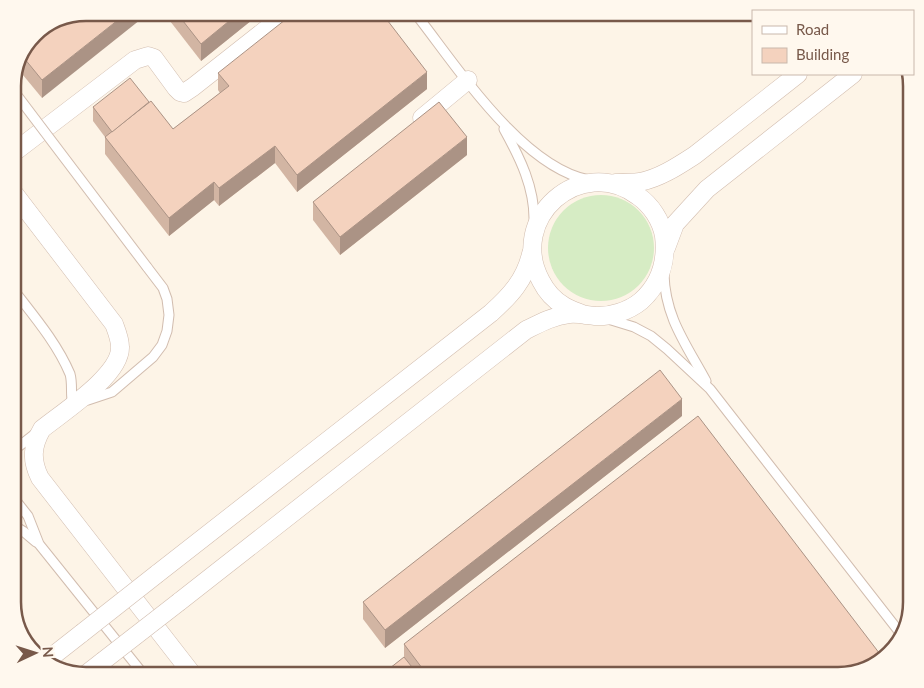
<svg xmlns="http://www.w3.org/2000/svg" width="924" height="688" viewBox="0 0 924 688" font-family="Lato,sans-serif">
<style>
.green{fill:#d6ecc4}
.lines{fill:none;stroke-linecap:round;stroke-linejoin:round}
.service-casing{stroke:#d2bdaf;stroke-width:11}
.minor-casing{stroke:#d2bdaf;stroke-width:19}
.service{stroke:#fff;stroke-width:9}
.minor{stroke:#fff;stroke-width:18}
.service-bridge-casing{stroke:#d2bdaf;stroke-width:11;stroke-linecap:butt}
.minor-bridge-casing{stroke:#d2bdaf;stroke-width:19;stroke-linecap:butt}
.service-bridge{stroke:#fff;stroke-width:9}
.minor-bridge{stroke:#fff;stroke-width:18}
.wall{fill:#d2b5a3}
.shaded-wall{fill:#ab9385}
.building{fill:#f4d2be;stroke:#ab9385}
.rim{fill:none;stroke:#78594a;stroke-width:2.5}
</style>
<rect width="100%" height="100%" fill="#fdf4e7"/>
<circle class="green" cx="601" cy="248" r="53"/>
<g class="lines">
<defs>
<g id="service">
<path d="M415 13C456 65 521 167 589 180"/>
<path d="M504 129C520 158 535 188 534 222"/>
<path d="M664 274C665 317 686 344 706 381"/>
<path d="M13 289C33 315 57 343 70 374 73 384 70 397 73 404"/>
<path d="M608 319 634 327 651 336 667 349 710 389 901 634"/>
<path d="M88 400 112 392 153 357 162 345 167 331 169 315 167 299 163 288 147 267"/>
<path d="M13 451 36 433"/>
<path d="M13 497 28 516 39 544 144 675"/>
<path d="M13 525 23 531 36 542"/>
</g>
<g id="minor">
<path d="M422 118 468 80"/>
<path d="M13 153 135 60 148 56 154 58 176 88 180 92 184 93 193 87 287 13"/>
<path d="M615 183C623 183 632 183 640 182 660 178 678 166 695 155L798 74"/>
<path d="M13 192 114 324C117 332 120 339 120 347 121 375 63 412 42 429 32 446 31 460 40 478L193 675"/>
<path d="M666 248 675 224 707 189 853 74"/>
<path d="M157 574 491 313C510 296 525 280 531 254"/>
<path d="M179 602 526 330C540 323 553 316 569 314 577 313 586 315 595 316 610 317 629 311 641 301 660 284 667 261 664 236 661 220 651 205 638 196 580 153 507 219 541 281 546 291 554 300 564 306 570 310 578 312 585 315"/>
<path d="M45 662 82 633"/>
<path d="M85 675 103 661"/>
</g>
</defs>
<use href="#service" class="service-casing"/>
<use href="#minor" class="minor-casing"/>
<use href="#service" class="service"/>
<use href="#minor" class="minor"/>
<defs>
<path id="service-bridge" d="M13 90 147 267"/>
<g id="minor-bridge">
<path d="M82 633 157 574"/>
<path d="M103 661 179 602"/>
</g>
</defs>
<use href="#service-bridge" class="service-bridge-casing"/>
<use href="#minor-bridge" class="minor-bridge-casing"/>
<use href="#service-bridge" class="service-bridge"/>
<use href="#minor-bridge" class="minor-bridge"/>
</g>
<g class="wall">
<path d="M86 12 42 98 18 69 37 31Z"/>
<path d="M163 12H262L201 61Z"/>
<path d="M218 73 427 89 297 192 275 163 219 206 214 200 169 236 105 154V137L93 121V107L149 102 173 129 220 93 218 90Z"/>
<path d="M467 155 340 255 313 220V202Z"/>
<path d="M682 416 385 648 363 619V602Z"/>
<path d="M404 644 838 676H385V672L404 657Z"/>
</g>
<g class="shaded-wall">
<path d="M128 12H150L42 98V80Z"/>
<path d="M240 12H262L201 61V44Z"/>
<path d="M427 72V89L297 192V175Z"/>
<path d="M467 137V155L340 255V237Z"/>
<path d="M275 146V163L219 206V188Z"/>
<path d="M214 182V200L169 236V218Z"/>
<path d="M682 399V416L385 648V630Z"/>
</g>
<g class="building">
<path d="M86 12H128L42 80 24 58 37 31Z"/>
<path d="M176 12H240L201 44Z"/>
<path d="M295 12H381L427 72 297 175 275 146 219 188 214 182 169 218 105 137 151 101 173 129 229 86 218 73Z"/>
<path d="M130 78 149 102 112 132 93 107Z"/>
<path d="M439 102 467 137 340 237 313 202Z"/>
<path d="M660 370 682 399 385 630 363 602Z"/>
<path d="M698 416 883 658 870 668 838 676H428L404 644Z"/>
<path d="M404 657 419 676H387L385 672Z"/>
</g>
<path d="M0 0H924V688H0ZM86 21H838A65 65 0 0 1 903 86V602A65 65 0 0 1 838 667H86A65 65 0 0 1 21 602V86A65 65 0 0 1 86 21Z" fill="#fff8ee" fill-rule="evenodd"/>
<path class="rim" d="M86 21H838A65 65 0 0 1 903 86V602A65 65 0 0 1 838 667H86A65 65 0 0 1 21 602V86A65 65 0 0 1 86 21Z"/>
<rect x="752" y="10" width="162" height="65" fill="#fff8ee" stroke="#c9b8ac"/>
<rect x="762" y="26" width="25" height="8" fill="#ffffff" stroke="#c9b8ac"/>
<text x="796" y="35" font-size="15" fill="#78594a">Road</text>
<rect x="762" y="48" width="25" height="15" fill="#f4d2be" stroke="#c9b8ac"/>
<text x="796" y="60" font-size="15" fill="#78594a">Building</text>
<g transform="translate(35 653) rotate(86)" stroke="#fff8ee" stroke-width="4" paint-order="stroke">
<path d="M0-4L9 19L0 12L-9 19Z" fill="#78594a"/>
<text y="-8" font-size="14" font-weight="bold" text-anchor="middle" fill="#78594a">N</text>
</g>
</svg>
